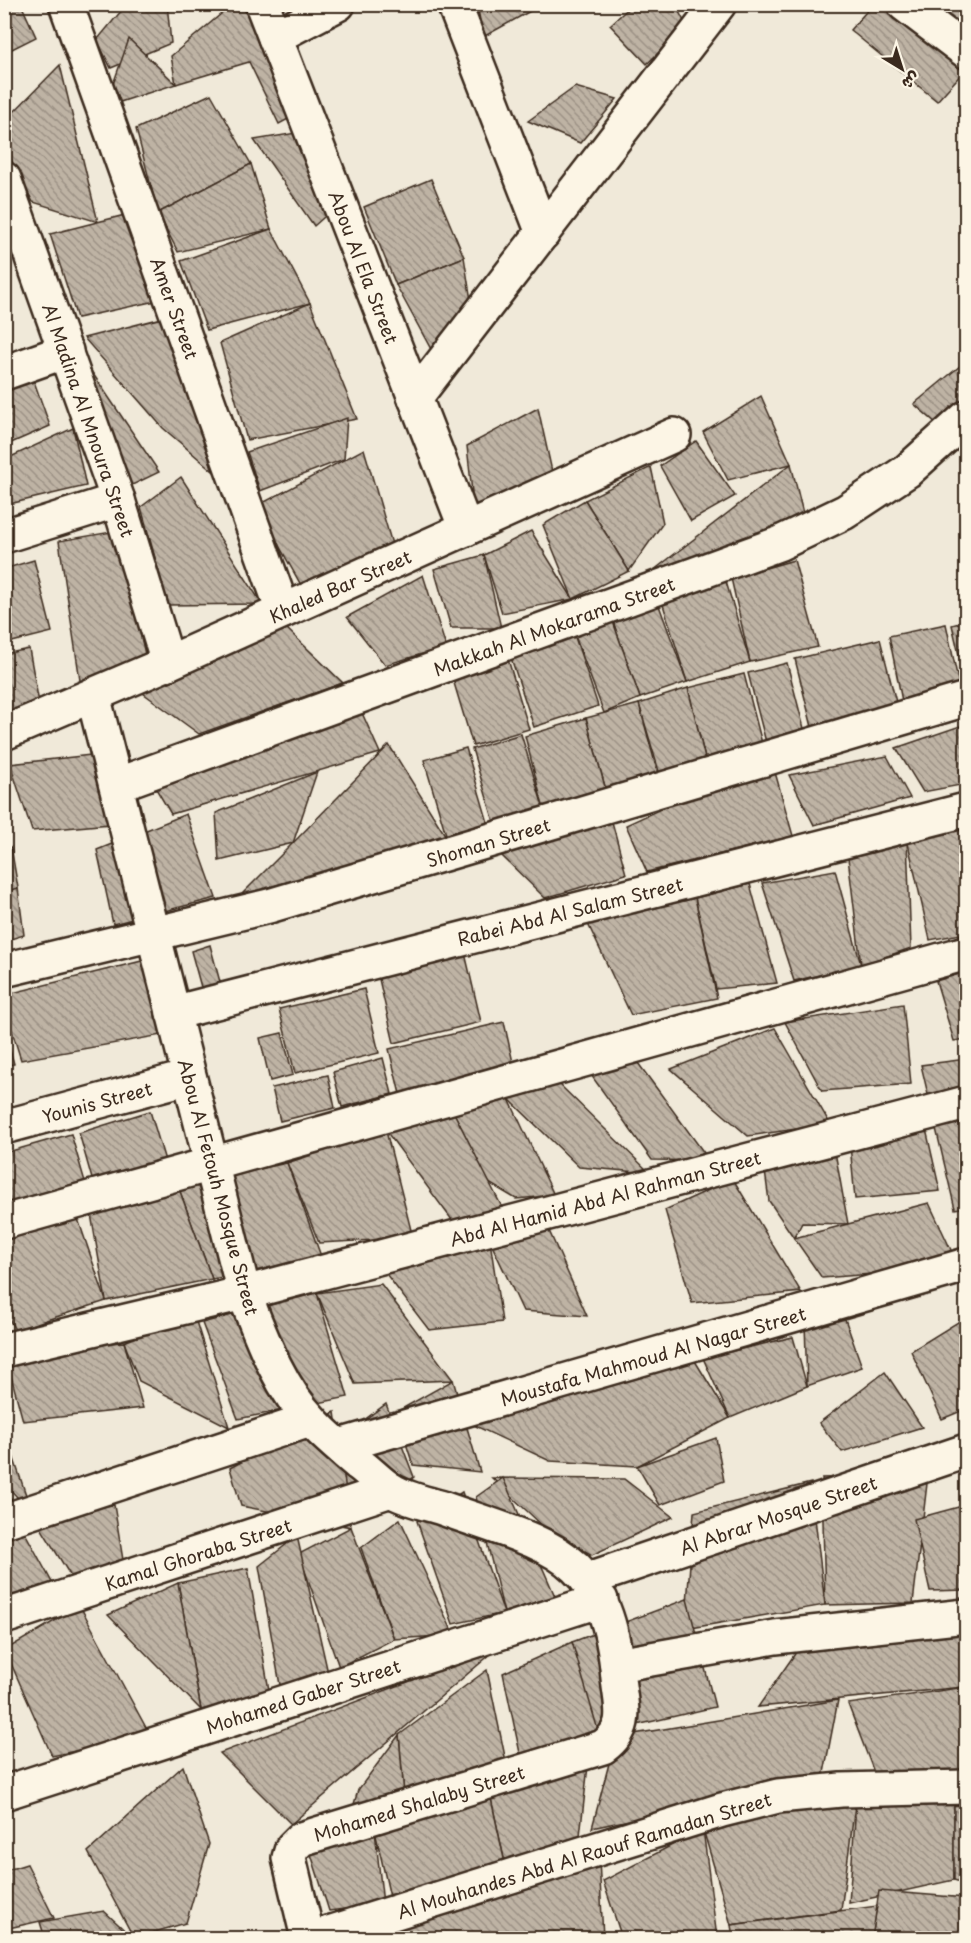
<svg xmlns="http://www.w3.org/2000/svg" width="971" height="1943" viewBox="0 0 971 1943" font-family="'Playpen Sans','Playpen Sans Arabic',sans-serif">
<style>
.building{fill:url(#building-back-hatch);stroke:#3b2a1e;stroke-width:1.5}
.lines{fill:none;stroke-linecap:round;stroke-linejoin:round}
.minor-casing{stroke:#3b2a1e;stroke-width:38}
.minor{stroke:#fcf5e5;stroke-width:33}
.labels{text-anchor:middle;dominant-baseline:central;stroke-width:6;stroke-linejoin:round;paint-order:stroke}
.street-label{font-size:18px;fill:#3b2a1e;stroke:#fcf5e5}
</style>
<defs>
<pattern id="building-back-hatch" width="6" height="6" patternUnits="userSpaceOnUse" patternTransform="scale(1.5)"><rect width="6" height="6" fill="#beb3a4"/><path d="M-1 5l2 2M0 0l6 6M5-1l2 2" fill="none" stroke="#9c9285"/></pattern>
</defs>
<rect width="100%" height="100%" fill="#f0e9d9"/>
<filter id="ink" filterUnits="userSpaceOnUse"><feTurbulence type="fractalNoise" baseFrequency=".0167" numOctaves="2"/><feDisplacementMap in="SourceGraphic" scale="12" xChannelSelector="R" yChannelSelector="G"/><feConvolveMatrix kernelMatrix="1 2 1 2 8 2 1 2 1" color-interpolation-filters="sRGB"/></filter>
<g filter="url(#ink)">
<g class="building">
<path d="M4 4H21L36 37 4 53Z"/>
<path d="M74 4H108L77 16Z"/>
<path d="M127 4H167L171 43 111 68 97 40Z"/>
<path d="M233 4H252L294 116 279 124 249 62 176 84 171 56Z"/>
<path d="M477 4H543L483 37Z"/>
<path d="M633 4H675L686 25 647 64 610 25Z"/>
<path d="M873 4H960L966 9V69L937 101 850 30Z"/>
<path d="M129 39 176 84 120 102 111 90Z"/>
<path d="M60 65 98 222 33 202 4 146V122Z"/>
<path d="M575 87 617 99 580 143 528 121Z"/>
<path d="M211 94 251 164 158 213 136 129Z"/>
<path d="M302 132 333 209 314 226 254 140Z"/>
<path d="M251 164 271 229 178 252 158 213Z"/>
<path d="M431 179 464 257 396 285 364 207Z"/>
<path d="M125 215 156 301 77 318 50 234Z"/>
<path d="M271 229 310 303 207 330 181 261Z"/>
<path d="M464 257 473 313 432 351 396 285Z"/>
<path d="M310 303 357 419 247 440 220 343Z"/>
<path d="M166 317 213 471 163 428 84 338Z"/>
<path d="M966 361V449L914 404Z"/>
<path d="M85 362 159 472 124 489Z"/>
<path d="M31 373 50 426 4 446V386Z"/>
<path d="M761 396 791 464 728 480 703 432Z"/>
<path d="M538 408 553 476 474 511 467 446Z"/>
<path d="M347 418 344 459 260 491 247 452Z"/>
<path d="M73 428 86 486 9 504 4 489V460Z"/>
<path d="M696 441 735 496 691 521 660 466Z"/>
<path d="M364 449 394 551 301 585 257 506Z"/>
<path d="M791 464 807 530 654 570Z"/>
<path d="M651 467 663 523 629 571 585 500Z"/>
<path d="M181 477 262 604 168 605 141 507Z"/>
<path d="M585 500 629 571 573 599 543 525Z"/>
<path d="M117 531 147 663 81 687 59 541Z"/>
<path d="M531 531 573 599 502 613 484 555Z"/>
<path d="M484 555 501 628H451L434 569Z"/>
<path d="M34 560 52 632 4 644V569Z"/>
<path d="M794 560 818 647 750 662 731 578Z"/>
<path d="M423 575 446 647 385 665 347 617Z"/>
<path d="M724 575 750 662 687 682 660 595Z"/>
<path d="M657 600 687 682 640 698 611 616Z"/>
<path d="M611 616 640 698 604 713 572 628Z"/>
<path d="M966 621V684L952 625Z"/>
<path d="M946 624 961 694 903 706 889 636Z"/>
<path d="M283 625 343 683 199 734 140 691Z"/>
<path d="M572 628 598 706 534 727 508 649Z"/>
<path d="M880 639 898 710 813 731 795 659Z"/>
<path d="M29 649 39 703 4 717V654Z"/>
<path d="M507 656 529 729 473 746 451 673Z"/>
<path d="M787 663 807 740 768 750 748 673Z"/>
<path d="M744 674 764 751 707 767 688 688Z"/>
<path d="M688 688 707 767 661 778 639 704Z"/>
<path d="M639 704 661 785 607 794 586 718Z"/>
<path d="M362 713 380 753 171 814 155 787Z"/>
<path d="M586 718 607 794 544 810 525 736Z"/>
<path d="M966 724V784L923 792 896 748Z"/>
<path d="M521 734 544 810 495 825 472 749Z"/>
<path d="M389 745 447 838 241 895 293 843Z"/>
<path d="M466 748 489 826 447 838 424 760Z"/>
<path d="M127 751 144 821 32 831 10 764Z"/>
<path d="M887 756 910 798 814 825 789 775Z"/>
<path d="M771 758 793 836 647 872 626 825Z"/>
<path d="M317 772 293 843 219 861 216 813Z"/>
<path d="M186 814 216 898 113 924 97 850Z"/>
<path d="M966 816V933L930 940 904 826Z"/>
<path d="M611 818 626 874 545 898 501 855Z"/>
<path d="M907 839 911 948 861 965 846 841Z"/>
<path d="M11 847 18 888 4 892V849Z"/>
<path d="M835 870 861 965 794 981 762 883Z"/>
<path d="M750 884 777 983 716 989 695 898Z"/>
<path d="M18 888 24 935 4 941V892Z"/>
<path d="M695 898 717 998 631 1015 588 924Z"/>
<path d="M210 945 223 993 204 998 191 951Z"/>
<path d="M465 953 481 1022 394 1043 378 975Z"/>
<path d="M154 958 173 1033 21 1060 4 1005V995Z"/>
<path d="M966 972V1039L954 1041 936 981Z"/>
<path d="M364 989 379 1053 295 1073 279 1009Z"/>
<path d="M903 1004 911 1084 822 1091 785 1022Z"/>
<path d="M504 1022 514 1067 400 1094 389 1049Z"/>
<path d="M775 1028 830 1124 748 1136 671 1069Z"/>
<path d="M4 1029 14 1064 4 1066Z"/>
<path d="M282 1033 293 1075 270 1081 260 1038Z"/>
<path d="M627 1048 710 1161 652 1160 591 1075Z"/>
<path d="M383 1058 392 1094 342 1107 333 1072Z"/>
<path d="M966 1059V1207L955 1209 921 1065Z"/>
<path d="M328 1075 335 1108 280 1121 272 1088Z"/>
<path d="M559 1084 650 1173 579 1167 509 1099Z"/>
<path d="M919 1098 940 1191 855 1199 849 1134Z"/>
<path d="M509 1099 561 1210 537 1197 516 1199 489 1183 453 1111Z"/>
<path d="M150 1111 166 1164 94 1186 79 1133Z"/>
<path d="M453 1111 510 1223 455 1224 386 1131Z"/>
<path d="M830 1124 848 1224 802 1223 794 1238 769 1201 765 1171Z"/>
<path d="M386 1131 413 1238 319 1243 287 1163Z"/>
<path d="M71 1134 88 1192 8 1215 4 1203V1153Z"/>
<path d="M287 1163 322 1259 212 1279 178 1186Z"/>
<path d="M733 1179 801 1292 692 1303 665 1210Z"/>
<path d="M178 1186 212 1279 106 1301 91 1214Z"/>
<path d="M929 1203 959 1267 822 1278 794 1238Z"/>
<path d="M76 1213 106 1301 15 1330 4 1309V1237Z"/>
<path d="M542 1215 587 1316 523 1311 490 1241Z"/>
<path d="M490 1241 502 1322 429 1330 383 1270Z"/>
<path d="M381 1284 453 1380 355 1384 317 1293Z"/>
<path d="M317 1293 348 1397 238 1419 202 1323Z"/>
<path d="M839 1302 862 1367 807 1386 805 1323Z"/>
<path d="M194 1315 229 1427 139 1381 124 1342Z"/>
<path d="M966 1317V1409L942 1419 911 1351Z"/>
<path d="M793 1337 807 1386 730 1418 703 1358Z"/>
<path d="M124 1342 143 1408 23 1421 4 1350Z"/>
<path d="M692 1356 730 1418 637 1466 550 1461 469 1423Z"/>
<path d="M885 1372 922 1427 842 1452 819 1423Z"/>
<path d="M453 1380 480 1472 413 1465 396 1412Z"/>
<path d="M386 1404 414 1477 357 1518 326 1448Z"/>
<path d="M335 1412 351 1527 241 1506 230 1468Z"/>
<path d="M4 1429 32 1513 4 1483Z"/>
<path d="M716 1438 724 1481 660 1505 637 1466Z"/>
<path d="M928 1475 913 1603 825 1605 822 1478Z"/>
<path d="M492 1478 624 1479 673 1517 592 1555 545 1528Z"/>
<path d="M503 1478 558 1603 504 1613 476 1497Z"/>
<path d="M811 1483 825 1605 685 1629 694 1512Z"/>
<path d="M462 1492 504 1613 453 1624 417 1521Z"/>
<path d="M114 1505 123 1560 73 1580 32 1513Z"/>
<path d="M966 1505V1590L930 1591 914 1519Z"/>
<path d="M400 1519 454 1635 394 1639 361 1548Z"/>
<path d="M351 1527 394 1639 339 1667 299 1554Z"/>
<path d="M23 1529 55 1588 4 1596V1536Z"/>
<path d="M297 1536 328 1673 280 1685 259 1566Z"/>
<path d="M248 1568 270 1696 201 1710 178 1583Z"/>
<path d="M178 1583 201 1710 108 1615Z"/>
<path d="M687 1599 715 1707 593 1735 572 1642Z"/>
<path d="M80 1606 150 1735 52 1756 5 1650Z"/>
<path d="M966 1617 964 1687 758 1707 799 1648Z"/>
<path d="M572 1642 603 1747 520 1753 503 1673Z"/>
<path d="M498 1648 291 1824 220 1753Z"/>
<path d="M487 1670 509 1776 404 1795 399 1735Z"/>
<path d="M966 1687V1769L875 1775 848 1704Z"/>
<path d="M838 1700 823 1778 592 1828 616 1737Z"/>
<path d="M399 1735 404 1795 354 1804 358 1790Z"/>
<path d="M183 1766 209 1844 186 1923 134 1938 88 1852Z"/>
<path d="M588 1766 579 1844 506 1868 490 1794Z"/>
<path d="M857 1790 954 1798V1880L849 1903Z"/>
<path d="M857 1790 841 1910 731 1925 703 1829Z"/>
<path d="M490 1794 506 1868 390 1897 375 1831Z"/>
<path d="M954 1798 966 1799V1884L954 1880Z"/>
<path d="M703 1829 717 1938H622L603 1881Z"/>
<path d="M375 1831 383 1904 329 1911 310 1851Z"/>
<path d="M599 1859 603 1938H394L393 1924Z"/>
<path d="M27 1864 54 1918 4 1929V1871Z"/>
<path d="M879 1891 966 1898V1938H872Z"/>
<path d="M877 1906 872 1938H733L731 1925Z"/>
<path d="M104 1911 133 1938H45L40 1922Z"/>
</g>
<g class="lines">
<defs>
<g id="minor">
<path d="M66 4 283 611"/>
<path d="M262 4 466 529"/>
<path d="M454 4 543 233"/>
<path d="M904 4 966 51"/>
<path d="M275 37 338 4"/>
<path d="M4 179 118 500 168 663"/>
<path d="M4 373 66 351"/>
<path d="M415 398 719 4"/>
<path d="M4 536 118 500"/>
<path d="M93 695 244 1293C261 1336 279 1387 312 1421 326 1437 343 1450 359 1464 370 1472 380 1483 391 1490 406 1499 426 1503 442 1508 548 1546 607 1550 618 1678 621 1708 630 1727 603 1747L301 1839 292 1848 289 1858 308 1938"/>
<path d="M4 733 168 663 674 435"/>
<path d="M116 785 778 544 845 512 907 471 966 418"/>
<path d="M4 970 269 906 966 699"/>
<path d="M173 1013 966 810"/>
<path d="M4 1127 189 1077"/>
<path d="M4 1222 966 953"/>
<path d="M4 1350 244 1293 966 1103"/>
<path d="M339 1446 966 1265"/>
<path d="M4 1521 310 1420"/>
<path d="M589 1579 966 1451"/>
<path d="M4 1617 391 1490"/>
<path d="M617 1665 775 1637 966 1616"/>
<path d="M4 1793 601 1600"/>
<path d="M313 1938 722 1810 778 1796 841 1790 966 1787"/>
</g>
</defs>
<use href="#minor" class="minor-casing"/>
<use href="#minor" class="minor"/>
</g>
</g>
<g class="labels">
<g class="street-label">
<text transform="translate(364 267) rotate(69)">Abou Al Ela Street</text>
<text transform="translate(175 308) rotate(70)">Amer Street</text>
<text transform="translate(89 420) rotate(71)">Al Madina Al Mnoura Street</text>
<text transform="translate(340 586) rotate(-24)">Khaled Bar Street</text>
<text transform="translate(554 626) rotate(-20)">Makkah Al Mokarama Street</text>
<text transform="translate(488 842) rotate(-17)">Shoman Street</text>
<text transform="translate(570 911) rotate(-14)">Rabei Abd Al Salam Street</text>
<text transform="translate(97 1102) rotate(-15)">Younis Street</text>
<text transform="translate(219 1187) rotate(75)">Abou Al Fetouh Mosque Street</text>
<text transform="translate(605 1198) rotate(-15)">Abd Al Hamid Abd Al Rahman Street</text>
<text transform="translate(653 1356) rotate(-16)">Moustafa Mahmoud Al Nagar Street</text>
<text transform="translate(778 1515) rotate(-19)">Al Abrar Mosque Street</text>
<text transform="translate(198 1554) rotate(-18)">Kamal Ghoraba Street</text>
<text transform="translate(303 1696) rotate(-18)">Mohamed Gaber Street</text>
<text transform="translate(419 1803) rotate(-17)">Mohamed Shalaby Street</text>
<text transform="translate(584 1855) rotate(-17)">Al Mouhandes Abd Al Raouf Ramadan Street</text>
</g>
</g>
<rect width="971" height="1943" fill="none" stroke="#fcf5e5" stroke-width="24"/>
<rect x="12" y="12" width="947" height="1919" fill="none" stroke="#3b2a1e" stroke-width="2" filter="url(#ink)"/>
<g transform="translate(902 69) rotate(142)" stroke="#fcf5e5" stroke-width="4.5" paint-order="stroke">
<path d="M0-4.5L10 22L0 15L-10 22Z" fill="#3b2a1e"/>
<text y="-9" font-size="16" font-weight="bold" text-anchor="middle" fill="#3b2a1e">ش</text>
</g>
</svg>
